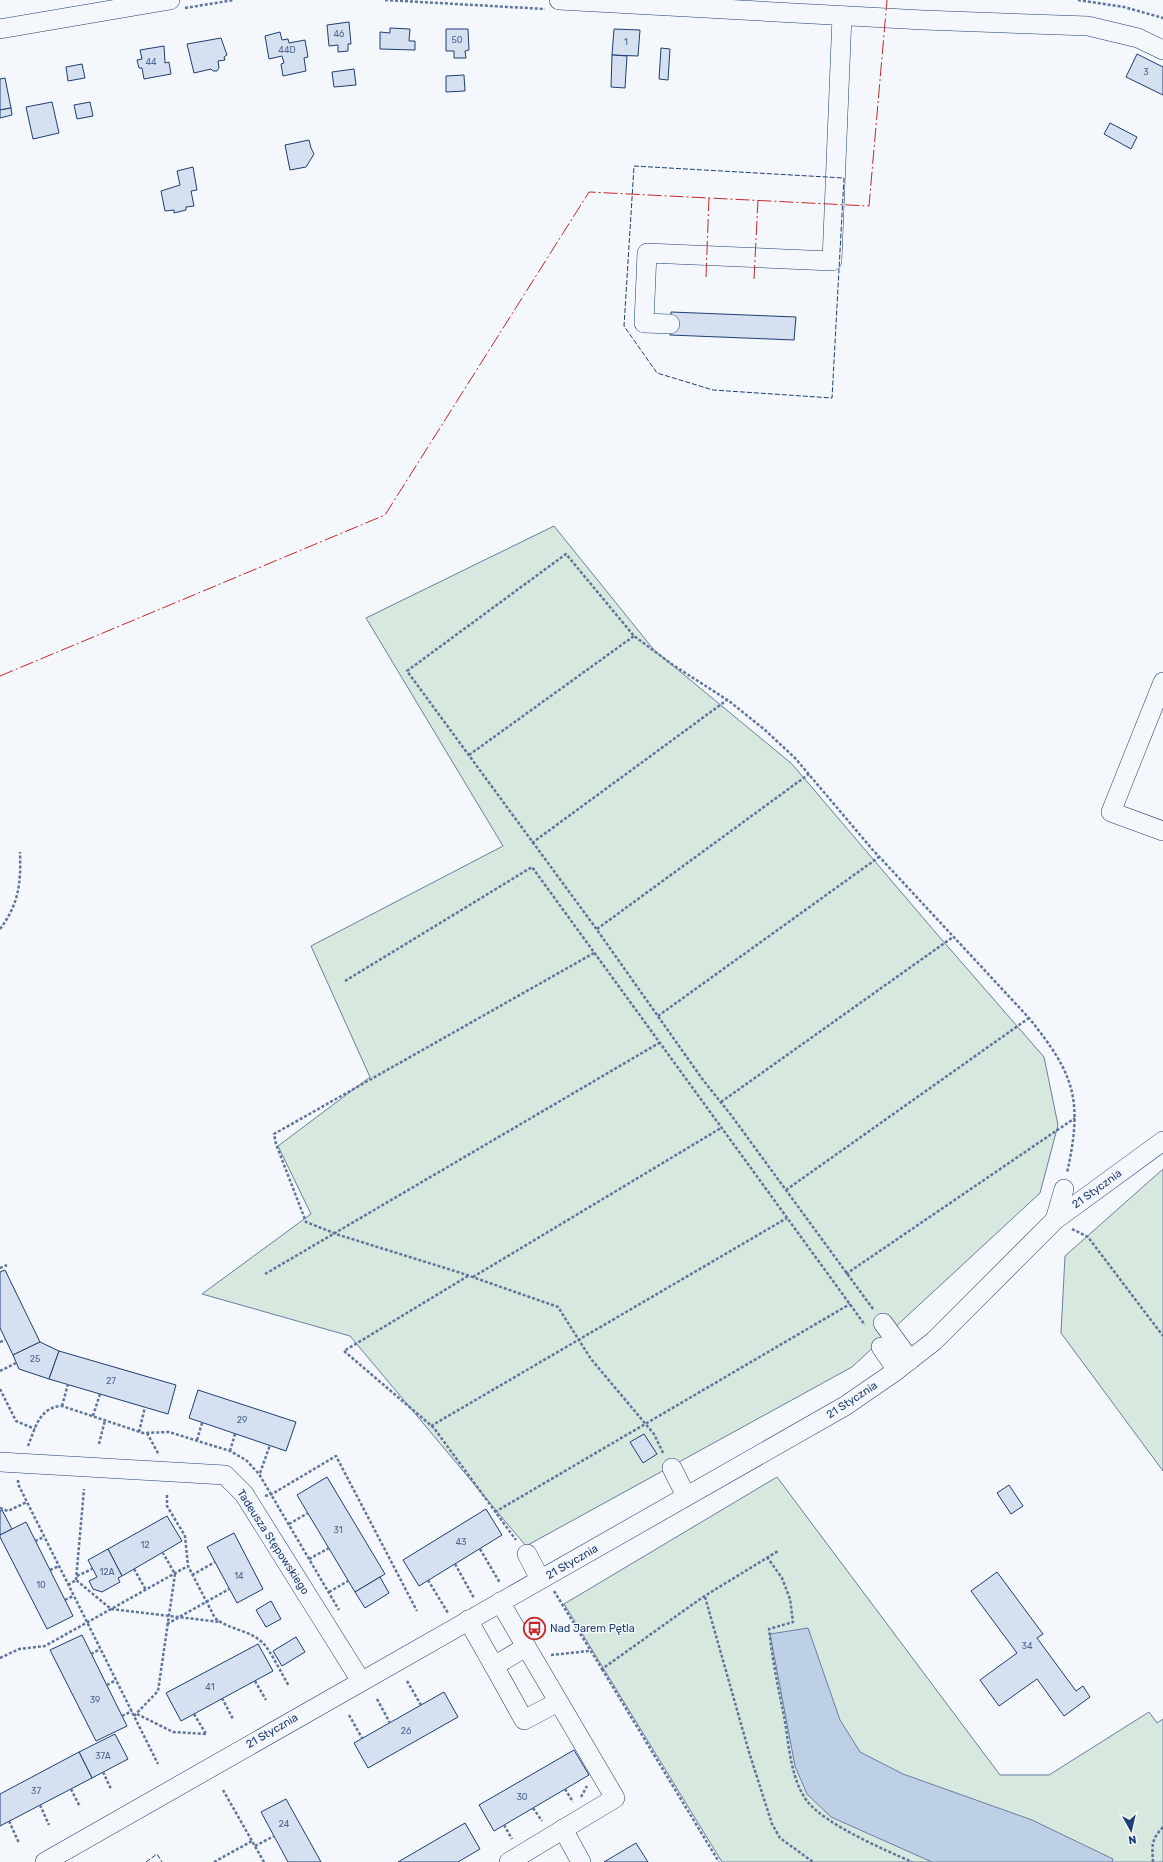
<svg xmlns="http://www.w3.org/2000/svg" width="1163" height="1862" viewBox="0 0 1163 1862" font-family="Rubik,sans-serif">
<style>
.green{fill:#d7e8df;stroke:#687fa3}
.water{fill:#bed0e5;stroke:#687fa3}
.building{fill:#d5e0f0;stroke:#1d3f73}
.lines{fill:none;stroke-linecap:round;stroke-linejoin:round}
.minor-casing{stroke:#1d3f73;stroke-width:20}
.path{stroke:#5e769c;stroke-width:2.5;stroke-dasharray:3 2;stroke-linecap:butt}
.minor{stroke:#f4f7fb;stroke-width:19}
.fence{stroke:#1d3f73;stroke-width:1;stroke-dasharray:5 2;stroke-linecap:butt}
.power{stroke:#c62828;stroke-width:1;stroke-dasharray:14 3 2 3;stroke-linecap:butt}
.labels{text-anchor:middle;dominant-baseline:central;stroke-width:3;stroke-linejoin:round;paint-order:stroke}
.number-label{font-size:9px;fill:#4b6792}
.street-label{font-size:11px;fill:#1d3f73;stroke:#f4f7fb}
.poi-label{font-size:11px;fill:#1d3f73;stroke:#f4f7fb;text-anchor:start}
</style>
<rect width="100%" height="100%" fill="#f4f7fb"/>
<g class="green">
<path d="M554 526 654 650 792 764 936 933 1044 1057 1058 1125 1040 1193 852 1367 526 1546 350 1336 202 1294 311 1214 278 1146 370 1077 311 946 503 846 366 618Z"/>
<path d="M1163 1169V1471L1061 1333 1065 1256Z"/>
<path d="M777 1477 1000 1775H1049L1149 1712 1157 1723 1163 1719V1862H722L564 1604Z"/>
</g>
<path class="water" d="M808 1628 840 1720 860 1752 903 1774 1032 1820 1113 1859 1112 1862H932L831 1817 807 1794 795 1766 770 1634Z"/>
<g class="building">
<path d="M349 22 351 44H348V51L338 52V45L329 46 327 25Z"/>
<path d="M390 28 410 29 409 41H415V50L380 49V32L390 33Z"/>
<path d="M446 29H468L469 50 465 51 466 58H454V51H446Z"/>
<path d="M614 29 640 30 638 56 612 55Z"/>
<path d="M280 32 282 40 288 39 289 43 305 40 308 57 304 58 306 71 283 76 281 64 284 63 282 56 269 59 265 36Z"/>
<path d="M221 38 227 55 224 57 225 60 218 61 219 68 217 71H213L211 69 194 73 187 44Z"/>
<path d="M164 46 165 63 169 62 171 74 144 79 142 68H139L137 60 142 59 140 50Z"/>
<path d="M661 48 670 49 668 80 659 79Z"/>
<path d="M1137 54 1163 67V95L1126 77Z"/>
<path d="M612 55 627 56 625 88 611 87Z"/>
<path d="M82 64 85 78 68 81 66 67Z"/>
<path d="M354 69 356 85 334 87 332 72Z"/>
<path d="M464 75 465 91 446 92V76Z"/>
<path d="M5 78 11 108 0 110V79Z"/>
<path d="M52 102 59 133 33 139 26 107Z"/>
<path d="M90 102 93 116 77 119 74 105Z"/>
<path d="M11 108 12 115 0 118V110Z"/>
<path d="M1110 123 1137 137 1131 149 1104 134Z"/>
<path d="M309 140 311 148 314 154 306 167 290 170 285 145Z"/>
<path d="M193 167 197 190 191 191 194 206 186 207V210L174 213V210L165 211 161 191 180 185 177 171Z"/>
<path d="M671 312 796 317 794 340 670 335Z"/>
<path d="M5 1270 40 1342 13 1355 0 1328V1272Z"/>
<path d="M40 1342 59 1351 49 1379 19 1369 13 1355Z"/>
<path d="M59 1351 176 1385 168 1414 49 1379Z"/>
<path d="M198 1390 296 1422 286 1451 189 1418Z"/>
<path d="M644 1434 657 1454 643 1463 630 1442Z"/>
<path d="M327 1477 385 1574 355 1592 297 1495Z"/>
<path d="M1009 1485 1023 1506 1011 1514 997 1493Z"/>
<path d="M486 1509 502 1535 419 1586 403 1560Z"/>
<path d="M2 1510 12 1529 0 1535V1511Z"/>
<path d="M167 1516 182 1541 122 1576 108 1549Z"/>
<path d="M26 1522 73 1616 47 1629 0 1537V1535Z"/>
<path d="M234 1533 263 1589 237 1603 207 1547Z"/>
<path d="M108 1549 122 1576 118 1578 120 1582 102 1592 93 1589 89 1581 97 1577 88 1560Z"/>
<path d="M997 1572 1043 1634 1037 1638 1076 1691 1083 1686 1090 1697 1064 1716 1037 1679 999 1706 980 1680 1017 1653 971 1591Z"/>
<path d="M380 1577 389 1593 365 1608 355 1592Z"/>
<path d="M271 1601 281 1619 266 1627 256 1610Z"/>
<path d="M82 1635 127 1726 96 1741 50 1650Z"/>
<path d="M296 1637 305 1652 282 1666 273 1651Z"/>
<path d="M258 1644 273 1671 181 1721 166 1693Z"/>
<path d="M444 1692 458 1717 368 1768 354 1743Z"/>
<path d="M115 1734 128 1759 92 1778 79 1752Z"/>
<path d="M574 1750 589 1775 494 1831 479 1805Z"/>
<path d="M79 1752 92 1778 0 1826V1794Z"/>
<path d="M286 1799 321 1862H288L261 1812Z"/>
<path d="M465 1823 480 1849 458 1862H398Z"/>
<path d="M636 1843 648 1862H604Z"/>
</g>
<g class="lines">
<defs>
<g id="minor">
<path d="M559 0 923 20 1088 26 1138 38 1163 50"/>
<path d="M0 29 170 0"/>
<path d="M670 324 644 323 647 253 832 261 842 16"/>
<path d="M1163 682 1111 812 1163 831"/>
<path d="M1055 1220 1064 1189"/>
<path d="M883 1323 910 1360"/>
<path d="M881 1347 897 1370"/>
<path d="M0 1462 225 1475 244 1494 361 1681"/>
<path d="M672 1468 686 1496"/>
<path d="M527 1554 540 1579"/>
<path d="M500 1602 615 1798 509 1862"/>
<path d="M468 1620 494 1666 526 1647"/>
<path d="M494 1666 524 1720 558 1702"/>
<path d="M563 1829 581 1862"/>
<path d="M45 1862 845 1406 893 1373 934 1341 1055 1220 1163 1141"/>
</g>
</defs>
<use href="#minor" class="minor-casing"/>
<g class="path">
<path d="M385 0 545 9"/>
<path d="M1078 0 1124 7 1163 18"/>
<path d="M185 8 234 0"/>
<path d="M469 755 634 636"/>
<path d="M532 843 727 700"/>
<path d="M0 929C19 904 21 883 20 852"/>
<path d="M597 929 809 774"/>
<path d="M594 953 274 1134 276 1144 306 1222 339 1235 461 1273 558 1307 591 1359 654 1434 663 1453"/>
<path d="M345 981 532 867 865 1325"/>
<path d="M658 1016 879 857"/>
<path d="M721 1102 953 937"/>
<path d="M786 1190 1029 1018"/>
<path d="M1072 1229 1088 1237 1163 1336"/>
<path d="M0 1268 7 1265"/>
<path d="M265 1274 659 1043"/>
<path d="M846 1274 1075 1118"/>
<path d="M468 1276 344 1351 434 1428 516 1540"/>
<path d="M473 1277 721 1128"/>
<path d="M873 1309 731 1115 703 1080 595 927 407 671 566 554 634 636 673 665 729 701 765 730 795 758 872 849 1029 1018C1075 1075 1083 1100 1067 1173"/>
<path d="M0 1342 5 1340"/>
<path d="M0 1371 16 1363"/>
<path d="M0 1389 16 1421 35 1429"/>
<path d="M62 1406 68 1384"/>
<path d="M93 1416 100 1394"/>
<path d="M431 1426 787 1218"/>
<path d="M139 1432 145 1407"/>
<path d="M147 1433 159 1455"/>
<path d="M197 1440 202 1423"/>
<path d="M99 1444 105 1420"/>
<path d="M28 1446C35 1429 39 1407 62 1406L143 1433 169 1432 230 1451 246 1460 259 1474 339 1610"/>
<path d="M230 1451 235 1434"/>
<path d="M260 1473 270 1445"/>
<path d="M18 1480V1484L158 1764"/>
<path d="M167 1495V1506L185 1536 188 1566 215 1618C229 1630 250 1630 263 1643 271 1651 282 1675 289 1686"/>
<path d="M265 1496 272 1494 336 1456 417 1611"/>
<path d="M0 1508 8 1511 27 1502"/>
<path d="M495 1512 850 1304"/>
<path d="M289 1524 308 1513"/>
<path d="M35 1541 44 1537"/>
<path d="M480 1549 500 1583"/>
<path d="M767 1557 782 1578 790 1599 793 1622 769 1629C772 1658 778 1687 784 1716 789 1743 790 1778 807 1801 826 1825 883 1849 912 1862"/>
<path d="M309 1559 329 1548"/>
<path d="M455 1564 474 1598"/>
<path d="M134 1569 146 1590"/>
<path d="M50 1570 59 1566"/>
<path d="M192 1575 215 1562"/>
<path d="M77 1576 92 1569"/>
<path d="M76 1580 84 1489"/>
<path d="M428 1580 448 1613"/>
<path d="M68 1585 76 1580 111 1609 220 1622"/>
<path d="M554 1591 602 1669 703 1597 778 1551"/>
<path d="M329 1592 348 1581"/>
<path d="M705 1597 749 1752 772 1824 780 1838 813 1862"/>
<path d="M65 1600 73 1596"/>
<path d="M167 1624 229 1589"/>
<path d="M91 1654 100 1649"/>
<path d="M551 1655 589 1651"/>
<path d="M0 1658 19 1649 45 1646 188 1566"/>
<path d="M602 1669 719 1862"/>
<path d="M255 1681 266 1700"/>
<path d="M407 1681 421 1705"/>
<path d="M107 1685 116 1680"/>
<path d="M222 1698 233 1719"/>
<path d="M377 1699 390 1723"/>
<path d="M137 1714 173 1732 206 1734"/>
<path d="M194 1714 206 1734"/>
<path d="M349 1715 362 1738"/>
<path d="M122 1716 132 1711"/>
<path d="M134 1716 158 1691 175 1574 163 1553"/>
<path d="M103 1772 111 1789"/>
<path d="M71 1789 80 1807"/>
<path d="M565 1789 573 1802"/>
<path d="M223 1790 264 1862"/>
<path d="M581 1797 587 1786"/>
<path d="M40 1805 49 1825"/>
<path d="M533 1808 542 1821"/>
<path d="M9 1821 19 1843"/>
<path d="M504 1825 512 1839"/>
<path d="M255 1846 274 1836"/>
<path d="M214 1862 252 1841"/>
<path d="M1153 1862C1152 1845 1151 1840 1163 1827"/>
</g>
<use href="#minor" class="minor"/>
<g class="fence">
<path d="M634 166 844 178 832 398 713 390 657 373 624 326Z"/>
<path d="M146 1862 157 1854 162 1862"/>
</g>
<g class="power">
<path d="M706 277 709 198"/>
<path d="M754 279 758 200"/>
<path d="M0 676 385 515 589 192 869 206 887 0"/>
</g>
</g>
<defs>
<symbol id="bus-ring" viewBox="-11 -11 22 22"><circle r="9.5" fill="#f4f7fb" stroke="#c62828" stroke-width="1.5"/><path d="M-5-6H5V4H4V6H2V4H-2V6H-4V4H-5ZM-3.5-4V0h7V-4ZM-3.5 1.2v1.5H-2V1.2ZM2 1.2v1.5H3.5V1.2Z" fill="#c62828"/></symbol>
</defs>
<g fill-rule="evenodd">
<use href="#bus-ring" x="522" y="1616" width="25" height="25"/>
</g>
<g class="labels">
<g class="number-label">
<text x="339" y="34">46</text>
<text x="457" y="40">50</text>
<text x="626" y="42">1</text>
<text x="287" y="50">44D</text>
<text x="151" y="62">44</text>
<text x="1146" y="72">3</text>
<text x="35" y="1359">25</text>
<text x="111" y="1381">27</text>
<text x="242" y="1420">29</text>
<text x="338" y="1530">31</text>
<text x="461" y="1542">43</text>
<text x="145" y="1545">12</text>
<text x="107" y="1572">12A</text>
<text x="239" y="1576">14</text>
<text x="41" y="1585">10</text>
<text x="1027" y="1646">34</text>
<text x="210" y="1687">41</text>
<text x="95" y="1700">39</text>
<text x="406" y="1731">26</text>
<text x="103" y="1756">37A</text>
<text x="36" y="1791">37</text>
<text x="522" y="1797">30</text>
<text x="284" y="1824">24</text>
</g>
<g class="street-label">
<text transform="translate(1097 1189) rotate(-36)">21 Stycznia</text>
<text transform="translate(852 1400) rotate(-33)">21 Stycznia</text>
<text transform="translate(273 1542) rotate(57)">Tadeusza Stępowskiego</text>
<text transform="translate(572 1562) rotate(-30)">21 Stycznia</text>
<text transform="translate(272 1731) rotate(-30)">21 Stycznia</text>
</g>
<g class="poi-label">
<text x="550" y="1628">Nad Jarem Pętla</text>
</g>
</g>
<g transform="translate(1131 1830) rotate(172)" stroke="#f4f7fb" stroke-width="3" paint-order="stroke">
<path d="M0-3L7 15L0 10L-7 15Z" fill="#1d3f73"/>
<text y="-6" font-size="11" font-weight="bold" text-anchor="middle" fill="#1d3f73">N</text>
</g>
</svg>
